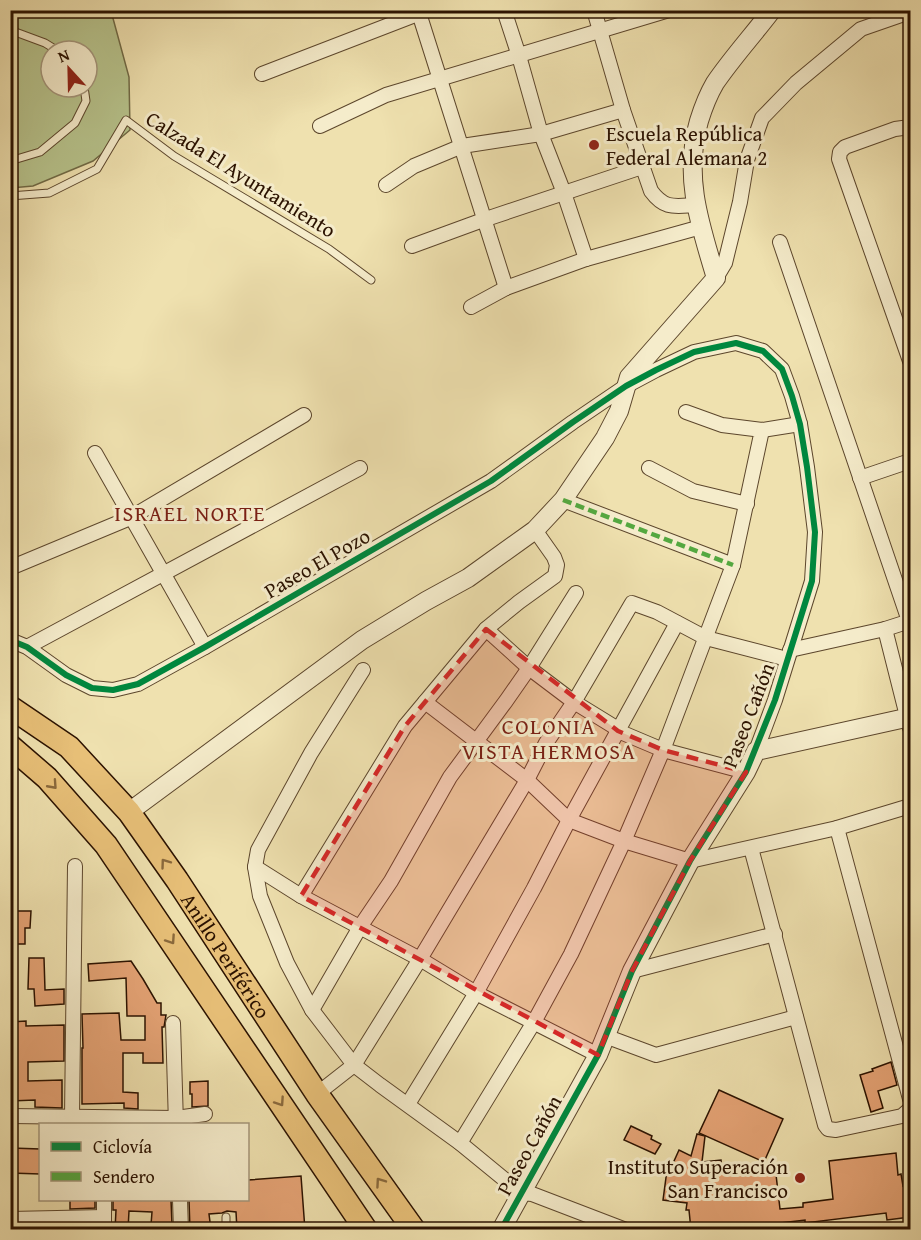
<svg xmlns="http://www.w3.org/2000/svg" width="921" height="1240" viewBox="0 0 921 1240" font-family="'Gentium Book Plus',serif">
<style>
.green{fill:#b7c38c;stroke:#716a46;stroke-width:1.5;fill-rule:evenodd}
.building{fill:#e5a375;stroke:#2b1200;stroke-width:1.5}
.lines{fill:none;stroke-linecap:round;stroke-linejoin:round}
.service-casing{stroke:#5c462c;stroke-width:9}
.minor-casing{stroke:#5c462c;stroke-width:16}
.tertiary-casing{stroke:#5c462c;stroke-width:20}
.trunk-casing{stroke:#2b1200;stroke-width:25}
.service{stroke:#f5eccb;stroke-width:7}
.minor{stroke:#f5eccb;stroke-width:14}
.tertiary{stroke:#f5eccb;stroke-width:18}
.trunk{stroke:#e8c078;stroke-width:22}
.quiet{stroke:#54a840;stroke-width:4.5;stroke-dasharray:9 4.5;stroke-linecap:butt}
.cycleway-casing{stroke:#f5eccb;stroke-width:10}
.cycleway{stroke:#00873e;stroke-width:6}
.oneway{stroke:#8a693c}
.marked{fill:#d62828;fill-opacity:0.2;stroke:#d62828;stroke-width:4.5;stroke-dasharray:12 8;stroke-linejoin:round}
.poi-dot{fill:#8f2418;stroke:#f5eccb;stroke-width:2}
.labels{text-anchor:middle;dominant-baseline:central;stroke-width:6;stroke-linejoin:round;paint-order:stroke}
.poi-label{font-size:21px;fill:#2b1200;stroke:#f5eccb;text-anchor:start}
.street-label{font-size:21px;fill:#2b1200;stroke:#f5eccb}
.neighbourhood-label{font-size:22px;letter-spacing:1.5px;fill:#7a1f14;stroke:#f5eccb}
</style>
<rect width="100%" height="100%" fill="#efe1af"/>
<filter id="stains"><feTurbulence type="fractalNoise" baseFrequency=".00333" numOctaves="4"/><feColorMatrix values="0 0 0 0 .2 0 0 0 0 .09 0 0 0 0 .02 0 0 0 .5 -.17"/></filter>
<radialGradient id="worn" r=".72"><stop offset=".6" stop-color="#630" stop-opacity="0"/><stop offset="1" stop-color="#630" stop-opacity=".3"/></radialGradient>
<g class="green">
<path d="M11 11H111L129 77 130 130 93 161 33 186 11 188ZM51 51H87V87H51Z"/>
<path d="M907 1222 909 1229H824Z"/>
</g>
<g class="building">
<path d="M10 911H31L30 928H25V944H10Z"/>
<path d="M29 958H44L45 990 64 989V1004L35 1006 34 989H28Z"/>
<path d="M131 961 143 979 157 1003H161V1015H166L164 1027H162L163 1063H143V1053H123V1092L138 1093V1109L124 1108V1103L82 1104V1048H83L82 1014 119 1013 121 1040H145V1016H127L126 978 89 981 88 964Z"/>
<path d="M26 1021V1026L64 1025V1061L28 1062V1081L62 1080V1108L35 1107V1100L10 1101V1082H12L10 1022Z"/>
<path d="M891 1062 897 1085 878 1091 883 1108 871 1112 860 1075 873 1071 872 1069Z"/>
<path d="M208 1081V1106L192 1107V1094H190V1082Z"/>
<path d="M719 1090 783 1119 764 1162 699 1133Z"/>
<path d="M631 1126 652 1136 651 1139 661 1144 655 1154 624 1140Z"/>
<path d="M697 1134 705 1136 702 1162 721 1160 722 1171 775 1166 780 1209 803 1207V1203L833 1199 829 1161 896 1153 898 1175 901 1174 903 1186 905 1185 906 1192 910 1191V1217L887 1220 886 1213 805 1223V1220L781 1223 782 1226 751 1230H691L689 1210H686L687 1203 663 1200 667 1170H670L679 1150 691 1156Z"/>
<path d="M11 1148 40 1149V1174L10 1173Z"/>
<path d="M301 1176 305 1230H237L236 1212 227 1211 222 1213 209 1214 211 1230H190L189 1200H248V1180Z"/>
<path d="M70 1200H95V1208L70 1209Z"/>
<path d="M113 1200H171L172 1225H151L152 1212 129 1211 128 1230H115L116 1210H113Z"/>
</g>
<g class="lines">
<defs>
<g id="service">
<path d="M10 19 13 10"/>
<path d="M10 30 45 43 58 51"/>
<path d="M10 161 40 152 75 123 86 101 84 87"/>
<path d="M10 196 49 193 97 169 126 120 174 156 329 249 371 280"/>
<path d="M226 1217V1230"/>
</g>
<g id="minor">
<path d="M418 10 506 288"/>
<path d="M504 10 519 56 541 134 564 193 586 259"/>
<path d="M594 10 623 110 651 191C665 210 675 206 696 205"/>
<path d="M262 74 428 10"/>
<path d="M320 126 386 95 669 10"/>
<path d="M910 127 895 129 845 147 840 152 839 159 910 361"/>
<path d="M386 185 414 166 462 146 541 134 623 110"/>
<path d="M780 242 909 621"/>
<path d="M412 246 483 220 642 167"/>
<path d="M716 278 725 263 740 202 747 160 762 118 796 83 861 29 910 12"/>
<path d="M471 307 506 288 586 259 701 227"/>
<path d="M762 430 800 424"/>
<path d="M95 453 205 647"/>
<path d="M649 468 693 491 747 504"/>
<path d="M860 478 910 461"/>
<path d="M563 500 733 565"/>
<path d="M10 568 130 518 304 415"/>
<path d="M486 629 529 668 574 702 613 726 618 731 663 750 746 772"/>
<path d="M885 629 910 728"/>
<path d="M10 640 27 647 66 675 92 688 113 690 138 684 205 647 491 481 573 422 626 386 656 370 694 352 736 343 763 351 782 369 792 396 800 424 807 467 815 532 812 581 775 700 756 751"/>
<path d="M27 647 360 468"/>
<path d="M790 650 885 629 910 621"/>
<path d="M363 670 311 753 258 850 255 867 260 896 287 963 312 1010 354 1065 380 1085 460 1143 521 1193 532 1194 626 1230"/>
<path d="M425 702 527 780 569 820 624 841 690 861 837 828 910 806"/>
<path d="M837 828 910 1099"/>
<path d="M751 848 825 1125 828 1129 836 1130 902 1116 910 1109"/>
<path d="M255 867 301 896 420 959 476 993 598 1055"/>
<path d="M301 896 405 726 486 629 519 602 555 576 557 565 554 557 535 530"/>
<path d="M632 971 775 934"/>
<path d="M312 1010 360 927 391 881 450 777 506 701 529 668 576 593"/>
<path d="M173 1023 176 1124"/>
<path d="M605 1036 656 1055 796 1017"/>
<path d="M317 1094 354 1065 420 959 527 780 546 743 574 702 632 603 657 612 706 638 787 659"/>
<path d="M408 1104 476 993 534 888 569 820 677 623"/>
<path d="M10 1116 176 1118 205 1114"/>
<path d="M72 1117 75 866"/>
<path d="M460 1143 534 1022 571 954 624 841 663 750 733 565 762 430 722 425 686 412"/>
<path d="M180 1200 181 1230"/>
<path d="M10 1219 104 1217"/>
<path d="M104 1230V1200"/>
</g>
<g id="tertiary">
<path d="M129 812 362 640 426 601 468 578 535 530 563 500 605 438 619 411 629 377 716 278C700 225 683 176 699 121 703 108 708 95 715 83 732 58 753 35 772 10"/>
<path d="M501 1230 598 1055 632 971 690 861 746 772 756 751 910 717"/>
</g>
<g id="trunk">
<path id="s1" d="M10 707 69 747 129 812 177 880 317 1094 414 1230"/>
<path d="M10 746 47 778 106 845 366 1230"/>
</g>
</defs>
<use href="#service" class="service-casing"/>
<use href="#minor" class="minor-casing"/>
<use href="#tertiary" class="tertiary-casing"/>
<use href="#trunk" class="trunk-casing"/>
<use href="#service" class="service"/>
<use href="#minor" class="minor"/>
<use href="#tertiary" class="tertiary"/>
<use href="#trunk" class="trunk"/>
<path class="quiet" d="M563 500 733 565"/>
<defs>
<path id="cycleway" d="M10 640 27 647 66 675 92 688 113 690 138 684 205 647 491 481 573 422 626 386 656 370 694 352 736 343 763 351 782 369 792 396 800 424 807 467 815 532 812 581 775 700 746 772 690 861 632 971 598 1055 501 1230"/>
</defs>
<use href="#cycleway" class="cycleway-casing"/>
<use href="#cycleway" class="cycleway"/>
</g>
<defs><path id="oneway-chevron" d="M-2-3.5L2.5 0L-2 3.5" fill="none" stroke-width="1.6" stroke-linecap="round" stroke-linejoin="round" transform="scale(1.5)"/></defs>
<g class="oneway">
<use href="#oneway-chevron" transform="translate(53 785) rotate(48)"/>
<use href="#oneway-chevron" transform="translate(165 863) rotate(-126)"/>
<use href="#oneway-chevron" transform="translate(171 940) rotate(56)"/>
<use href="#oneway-chevron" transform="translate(280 1102) rotate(56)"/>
<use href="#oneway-chevron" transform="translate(380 1182) rotate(-125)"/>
</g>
<path class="marked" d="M486 629 618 731 663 750 746 772 690 861 632 971 598 1055 301 896 405 726Z"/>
<g class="poi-dot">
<circle cx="594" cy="145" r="6"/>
<circle cx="800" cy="1178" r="6"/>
</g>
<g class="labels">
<g class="poi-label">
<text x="606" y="133">Escuela República<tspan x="606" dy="24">Federal Alemana 2</tspan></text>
<text x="788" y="1166" text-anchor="end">Instituto Superación<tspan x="788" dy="24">San Francisco</tspan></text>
</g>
<g class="street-label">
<text transform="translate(241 174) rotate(32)">Calzada El Ayuntamiento</text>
<text transform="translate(317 563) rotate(-30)">Paseo El Pozo</text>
<text transform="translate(748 715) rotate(-69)">Paseo Cañón</text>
<text stroke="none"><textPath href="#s1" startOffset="333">Anillo Periférico</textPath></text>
<text transform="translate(529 1145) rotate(-61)">Paseo Cañón</text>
</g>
<g class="neighbourhood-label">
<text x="190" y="513">ISRAEL NORTE</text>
<text x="549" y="726">COLONIA<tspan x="549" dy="25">VISTA HERMOSA</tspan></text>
</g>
</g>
<rect width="921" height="1240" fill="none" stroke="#efe1af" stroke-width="36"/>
<rect x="12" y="12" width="897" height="1216" fill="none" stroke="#2b1200" stroke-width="3"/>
<rect x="18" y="18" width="885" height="1204" fill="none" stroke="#2b1200" stroke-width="1.5"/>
<rect x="39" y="1123" width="210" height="78" fill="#f5eccb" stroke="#a4957a" stroke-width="1.5"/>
<rect x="51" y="1142" width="30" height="9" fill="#00873e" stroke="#a4957a" stroke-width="1.5"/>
<text x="93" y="1153" font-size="18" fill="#2b1200">Ciclovía</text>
<rect x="51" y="1172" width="30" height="9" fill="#54a840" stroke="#a4957a" stroke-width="1.5"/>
<text x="93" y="1183" font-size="18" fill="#2b1200">Sendero</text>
<g transform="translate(69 69) rotate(338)"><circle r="28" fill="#f5eccb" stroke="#a4957a" stroke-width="1.5"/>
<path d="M0-4.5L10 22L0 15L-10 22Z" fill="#8f2418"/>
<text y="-9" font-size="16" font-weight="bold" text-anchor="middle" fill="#2b1200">N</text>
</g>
<rect width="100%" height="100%" filter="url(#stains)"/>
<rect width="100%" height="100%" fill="url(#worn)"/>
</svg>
